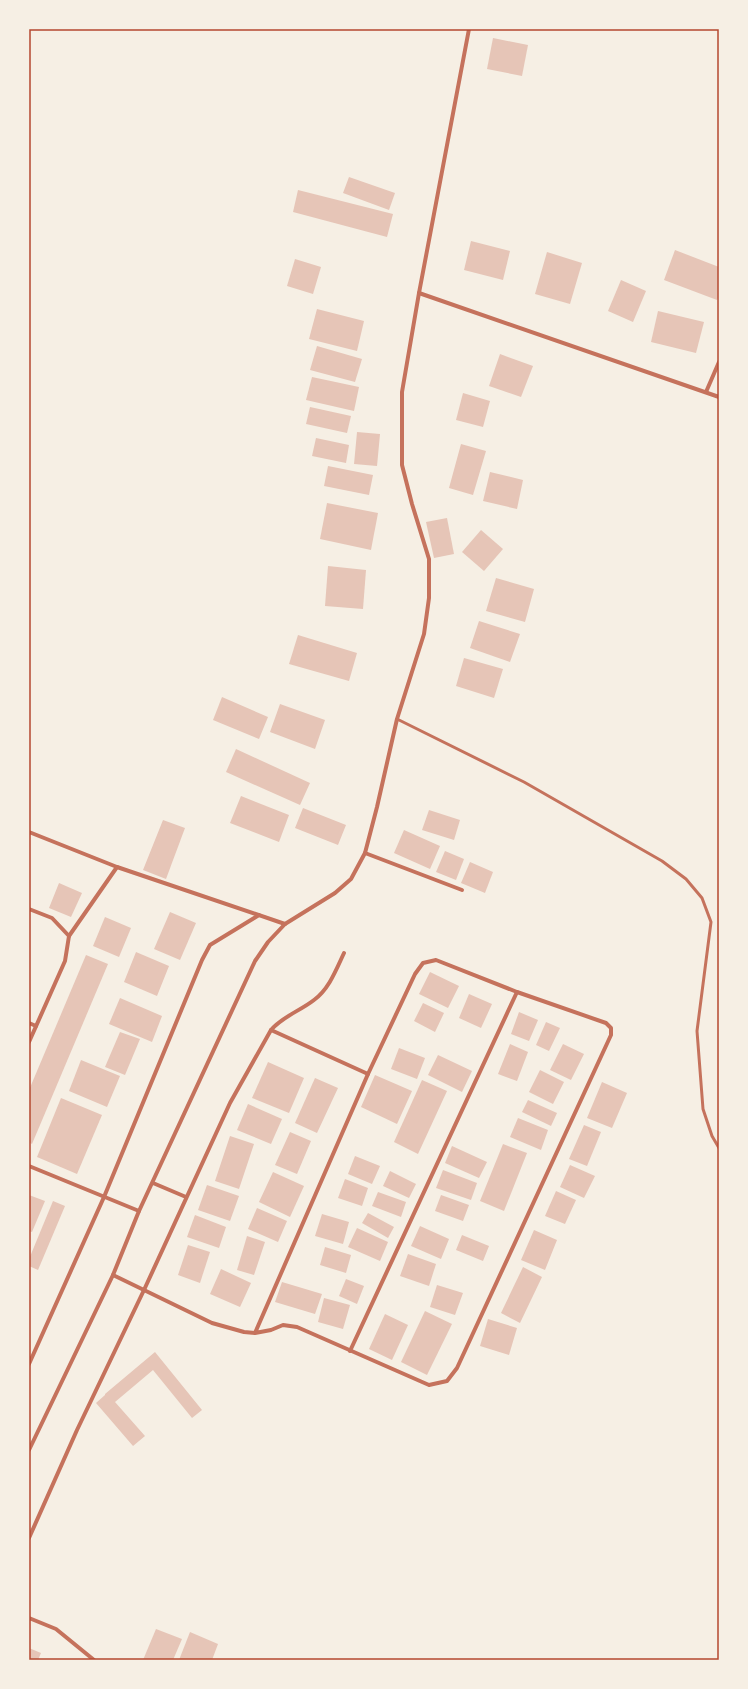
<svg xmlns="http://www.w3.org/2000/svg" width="748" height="1689" viewBox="0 0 748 1689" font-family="Rubik,sans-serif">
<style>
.building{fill:#e6c5b7}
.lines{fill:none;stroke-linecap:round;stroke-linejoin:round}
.service{stroke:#c5725c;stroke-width:3}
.minor{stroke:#c5725c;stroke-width:4}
.neatline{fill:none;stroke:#b5482f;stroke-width:1.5}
</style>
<rect width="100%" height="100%" fill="#f6efe4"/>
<g class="building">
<path d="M493 38 528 45 522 76 487 69Z"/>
<path d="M349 177 395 193 389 210 343 193Z"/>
<path d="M298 190 393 214 387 237 293 212Z"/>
<path d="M471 241 510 251 503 280 464 270Z"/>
<path d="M675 250 719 267V296L717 300 664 280Z"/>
<path d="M547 252 582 263 570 304 535 294Z"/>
<path d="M295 259 321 267 313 294 287 286Z"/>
<path d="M621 280 646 291 633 322 608 311Z"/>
<path d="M317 309 364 321 357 351 309 339Z"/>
<path d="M658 311 704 322 696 353 651 342Z"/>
<path d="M317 346 362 359 355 382 310 370Z"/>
<path d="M500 354 533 366 521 397 489 386Z"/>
<path d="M312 377 359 387 354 411 306 400Z"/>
<path d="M463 393 490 401 483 427 456 420Z"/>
<path d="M310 407 351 416 347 433 306 424Z"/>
<path d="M357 432 380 434 377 466 354 464Z"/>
<path d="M316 438 349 445 346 463 312 456Z"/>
<path d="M461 444 486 451 473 495 449 488Z"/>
<path d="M328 466 373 475 369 495 324 486Z"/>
<path d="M490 472 523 480 517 509 483 501Z"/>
<path d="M327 503 378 513 371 550 320 539Z"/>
<path d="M447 518 454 554 434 558 426 522Z"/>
<path d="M481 530 503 549 484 571 462 552Z"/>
<path d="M328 566 366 570 363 609 325 606Z"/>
<path d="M496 578 534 589 525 622 486 611Z"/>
<path d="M479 621 520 634 510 662 470 648Z"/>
<path d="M298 635 357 653 349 681 289 664Z"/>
<path d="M464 658 503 669 494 698 456 686Z"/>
<path d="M222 697 268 717 259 739 213 720Z"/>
<path d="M280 704 325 720 315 749 270 732Z"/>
<path d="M236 749 310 783 300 805 226 772Z"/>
<path d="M241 796 289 815 279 842 230 823Z"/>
<path d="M303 808 346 825 338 845 295 828Z"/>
<path d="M429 810 460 820 454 840 422 830Z"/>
<path d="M163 820 185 828 166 879 143 870Z"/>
<path d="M404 830 440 846 430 869 394 853Z"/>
<path d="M445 851 464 859 456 880 436 872Z"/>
<path d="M470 862 493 872 485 893 461 883Z"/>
<path d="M59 883 82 893 71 917 49 908Z"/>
<path d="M170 912 196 923 180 960 154 949Z"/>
<path d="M105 917 131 928 119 957 93 946Z"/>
<path d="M136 952 169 966 157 996 124 982Z"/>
<path d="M86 955 108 964 32 1144 29 1142V1090Z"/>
<path d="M430 972 459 986 448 1008 419 994Z"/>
<path d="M469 994 492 1004 481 1028 459 1018Z"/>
<path d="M120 998 162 1016 152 1042 109 1024Z"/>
<path d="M423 1003 444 1013 435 1032 414 1021Z"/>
<path d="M519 1012 538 1020 529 1041 511 1034Z"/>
<path d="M546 1022 560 1028 549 1051 536 1045Z"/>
<path d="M120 1032 140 1039 125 1075 105 1067Z"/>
<path d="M510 1044 528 1052 517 1081 498 1074Z"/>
<path d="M563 1044 584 1054 571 1080 550 1070Z"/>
<path d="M399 1048 425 1058 417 1079 391 1069Z"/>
<path d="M438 1055 472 1071 462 1092 428 1075Z"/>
<path d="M81 1060 120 1076 107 1107 69 1091Z"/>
<path d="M268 1062 304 1078 289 1113 252 1098Z"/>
<path d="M540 1070 564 1082 553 1104 529 1092Z"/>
<path d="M375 1075 412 1091 397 1124 361 1107Z"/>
<path d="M315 1078 338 1088 317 1133 295 1123Z"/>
<path d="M422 1080 447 1091 418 1154 394 1142Z"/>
<path d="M602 1082 627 1093 612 1128 587 1118Z"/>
<path d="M61 1098 102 1115 77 1174 37 1157Z"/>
<path d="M528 1100 557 1113 551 1126 522 1112Z"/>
<path d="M248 1104 282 1119 271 1144 237 1130Z"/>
<path d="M518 1118 548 1130 541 1150 510 1137Z"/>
<path d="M584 1125 601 1132 587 1166 569 1159Z"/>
<path d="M290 1132 311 1141 297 1174 275 1165Z"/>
<path d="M230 1136 254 1144 239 1189 215 1181Z"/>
<path d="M503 1144 527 1153 504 1211 480 1201Z"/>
<path d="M452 1146 487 1162 479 1178 445 1163Z"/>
<path d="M355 1156 380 1166 372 1184 348 1174Z"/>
<path d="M570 1165 595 1176 584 1198 560 1187Z"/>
<path d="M443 1170 477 1183 471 1200 436 1188Z"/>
<path d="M390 1171 416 1184 409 1198 383 1186Z"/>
<path d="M273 1172 304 1186 290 1217 259 1202Z"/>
<path d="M345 1179 368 1188 362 1206 338 1198Z"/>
<path d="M207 1185 239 1196 230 1221 198 1210Z"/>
<path d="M556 1191 576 1200 565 1224 545 1216Z"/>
<path d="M378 1192 406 1202 401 1217 372 1206Z"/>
<path d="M29 1195 45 1201 32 1232 29 1231Z"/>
<path d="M441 1195 469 1205 463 1221 435 1211Z"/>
<path d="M53 1201 65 1206 38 1270 29 1266V1259Z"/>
<path d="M257 1208 287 1221 278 1242 248 1229Z"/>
<path d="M368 1213 394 1227 388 1238 362 1223Z"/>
<path d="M322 1214 349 1222 343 1244 315 1236Z"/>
<path d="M195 1215 226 1227 219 1248 187 1237Z"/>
<path d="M420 1226 449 1239 441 1259 411 1246Z"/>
<path d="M357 1228 388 1242 380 1261 348 1247Z"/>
<path d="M534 1230 557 1240 545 1270 521 1260Z"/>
<path d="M462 1235 489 1246 483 1261 456 1250Z"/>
<path d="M247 1236 265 1242 254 1275 237 1270Z"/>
<path d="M188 1245 210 1252 200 1283 178 1275Z"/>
<path d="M325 1247 351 1255 346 1273 320 1265Z"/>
<path d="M408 1254 436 1264 429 1286 400 1276Z"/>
<path d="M523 1267 542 1277 520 1323 501 1313Z"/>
<path d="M221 1269 251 1283 240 1307 210 1294Z"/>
<path d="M346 1279 364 1286 357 1304 339 1296Z"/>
<path d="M282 1282 322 1294 315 1314 275 1302Z"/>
<path d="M437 1285 463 1293 455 1315 430 1307Z"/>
<path d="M324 1298 350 1305 343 1329 318 1322Z"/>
<path d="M425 1311 452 1324 427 1375 401 1362Z"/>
<path d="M385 1314 408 1325 392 1360 369 1349Z"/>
<path d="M488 1319 517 1328 509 1355 480 1346Z"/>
<path d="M155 1352 202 1410 192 1418 153 1370 115 1402 145 1436 133 1446 96 1403 105 1395V1394Z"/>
<path d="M156 1629 182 1639 173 1660H143Z"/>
<path d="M190 1632 218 1644 212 1660H179Z"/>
<path d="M29 1648 41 1653 38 1660H29Z"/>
</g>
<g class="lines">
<path class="service" d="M397 719 524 782 662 861 686 879 702 898 711 922 697 1031 703 1109 712 1136 719 1148"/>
<g class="minor">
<path d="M419 293 719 397"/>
<path d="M706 392 719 362"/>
<path d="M29 832 117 867 285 924"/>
<path d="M365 853 462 890"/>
<path d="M29 909 52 918 69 936 65 961 29 1042"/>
<path d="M69 936 117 867"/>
<path d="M29 1023 36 1026"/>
<path d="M271 1030 368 1074"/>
<path d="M29 1166 139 1211"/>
<path d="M153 1183 186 1197"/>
<path d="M113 1275 212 1323 244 1332 255 1333 271 1330 283 1325 297 1327 429 1385 447 1381 457 1368 611 1035V1028L606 1023 517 992 436 960 423 963 415 974 368 1074 255 1333"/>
<path d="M350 1351 517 992"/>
<path d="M29 1364 104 1197 202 960 210 945 259 915"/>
<path d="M29 1450 113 1275 139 1211 255 961 268 942 285 924 335 893 351 879 365 853 377 807 397 719 424 634 429 598V559L412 504 402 465V392L419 293 469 29"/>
<path d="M29 1538 77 1430 144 1290 230 1103 271 1030C283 1016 300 1011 314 1000 329 989 336 970 344 953"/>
<path d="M29 1618 56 1629 94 1660"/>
</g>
</g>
<rect width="748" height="1689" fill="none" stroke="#f6efe4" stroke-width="60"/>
<rect x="30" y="30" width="688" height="1629" class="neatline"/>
</svg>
